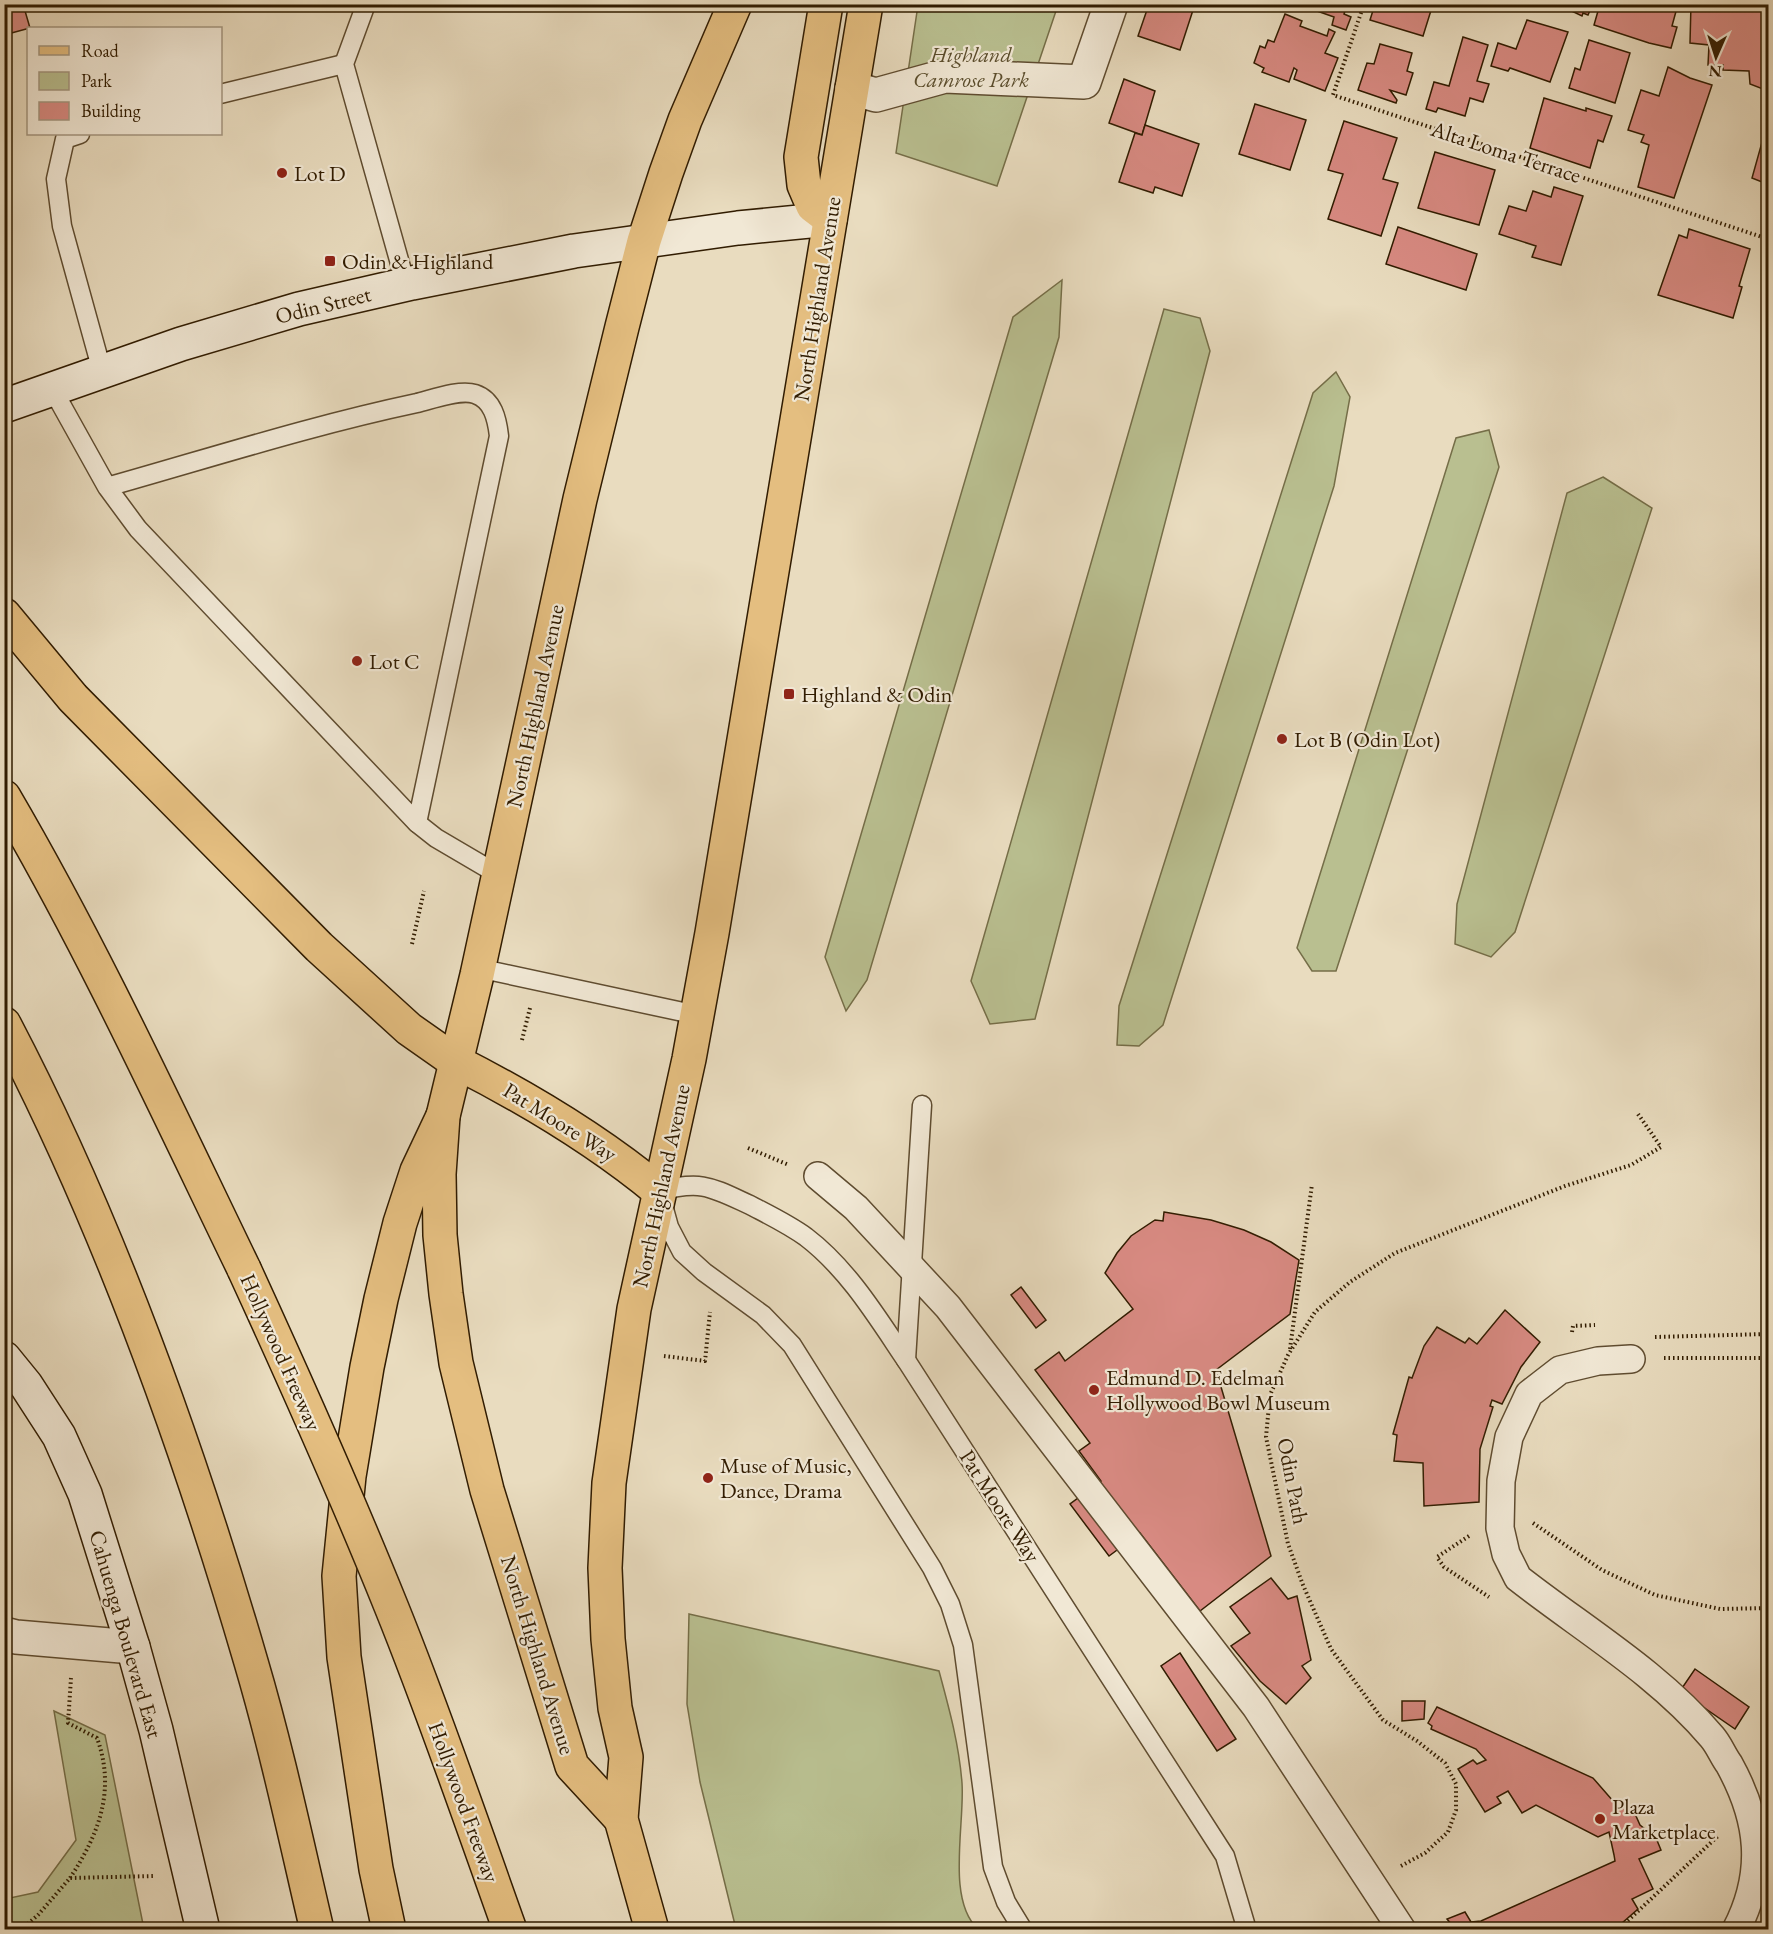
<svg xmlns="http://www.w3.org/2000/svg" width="1773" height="1934" viewBox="0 0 1773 1934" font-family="'EB Garamond',serif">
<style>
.green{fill:#b9bf90;stroke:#756e48;stroke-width:1.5}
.building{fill:#d88a82;stroke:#311c01;stroke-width:1.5}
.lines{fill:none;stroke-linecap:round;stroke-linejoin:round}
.service-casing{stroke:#5f4c30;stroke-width:21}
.pedestrian-casing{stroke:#5f4c30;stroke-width:30}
.minor-casing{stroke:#5f4c30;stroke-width:36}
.secondary-casing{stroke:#311c01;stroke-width:36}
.primary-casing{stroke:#311c01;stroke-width:36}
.motorway-casing{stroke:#311c01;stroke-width:36}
.path{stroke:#311c01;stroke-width:4;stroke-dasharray:1.5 3;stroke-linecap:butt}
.service{stroke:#f1e8d5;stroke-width:18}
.pedestrian{stroke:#f1e8d5;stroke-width:27}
.minor{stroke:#f1e8d5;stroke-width:33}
.secondary{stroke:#f1e8d5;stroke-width:33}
.primary{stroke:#e4be80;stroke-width:33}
.motorway{stroke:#e4be80;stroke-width:33}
.motorway-bridge-casing{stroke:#311c01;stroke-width:36;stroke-linecap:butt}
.motorway-bridge{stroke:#e4be80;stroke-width:33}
.poi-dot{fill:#8f2418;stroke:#f1e8d5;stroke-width:2}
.labels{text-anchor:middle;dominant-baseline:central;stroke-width:4.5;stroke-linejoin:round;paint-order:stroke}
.park-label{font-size:22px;font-style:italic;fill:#5a4d2c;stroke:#f1e8d5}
.street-label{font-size:22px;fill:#311c01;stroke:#f1e8d5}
.poi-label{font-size:22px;fill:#311c01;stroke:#f1e8d5;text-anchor:start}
</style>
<rect width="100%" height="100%" fill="#e9dcbf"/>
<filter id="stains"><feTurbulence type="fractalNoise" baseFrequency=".00333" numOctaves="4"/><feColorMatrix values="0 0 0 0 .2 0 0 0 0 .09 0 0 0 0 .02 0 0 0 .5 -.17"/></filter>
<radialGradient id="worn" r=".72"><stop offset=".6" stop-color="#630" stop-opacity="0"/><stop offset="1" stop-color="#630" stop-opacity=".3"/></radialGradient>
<g class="green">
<path d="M918 5H1058L997 186 896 153Z"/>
<path d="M1062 280 1059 337 867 980 846 1011 825 957 1013 317Z"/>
<path d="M1164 309 1200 318 1210 351 1035 1019 990 1024 971 981Z"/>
<path d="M1336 372 1350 397 1334 486 1163 1025 1139 1046 1117 1045 1119 1006 1313 393Z"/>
<path d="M1489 430 1499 467 1336 971H1312L1297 948 1456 438Z"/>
<path d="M1603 477 1652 508 1515 932 1491 957 1455 944 1457 904 1567 493Z"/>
<path d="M689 1614 939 1671C949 1708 959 1744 962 1783 965 1824 946 1900 978 1929H736L700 1782 687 1704Z"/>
<path d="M54 1711 105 1735 144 1929H5V1899L38 1892 76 1840Z"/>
</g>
<g class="building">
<path d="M4 4H23L30 28 4 35Z"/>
<path d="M1149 4H1195L1180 50 1138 36Z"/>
<path d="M1347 4 1344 14 1351 17 1346 30 1332 25 1334 17 1300 5Z"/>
<path d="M1375 4H1433L1423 36 1370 20Z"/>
<path d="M1557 4H1587L1591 8 1588 15 1583 13 1582 16Z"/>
<path d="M1600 4H1678L1672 26 1677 27 1671 48 1649 43 1594 25Z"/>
<path d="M1691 4 1752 8V4H1768V91L1750 84 1749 71 1723 70V65H1708L1709 45 1690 43Z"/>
<path d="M1285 14 1302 21 1300 26 1327 36 1329 29 1335 32 1325 53 1338 58 1325 91 1294 79 1297 70 1294 68 1289 82 1262 72 1264 68 1254 63 1260 46 1265 48 1268 40 1274 42Z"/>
<path d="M1527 20 1568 32 1550 82 1510 68 1508 71 1491 66 1498 43 1516 49Z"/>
<path d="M1463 37 1488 45 1477 81 1489 84 1483 102 1470 98 1465 116 1438 108 1436 112 1426 109 1434 82 1449 86Z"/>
<path d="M1589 40 1630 53 1615 103 1569 88 1575 68 1580 70Z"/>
<path d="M1380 44 1412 53 1407 71 1413 73 1406 95 1390 90 1397 100 1396 103 1358 90 1367 63 1374 64Z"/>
<path d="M1668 67 1690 78 1712 85 1674 198 1638 187 1649 145 1641 142 1644 135 1628 130 1641 90 1659 96Z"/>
<path d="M1124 79 1155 91 1142 135 1109 123Z"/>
<path d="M1544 98 1586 111V108L1612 116 1603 142 1598 140 1590 168 1530 148Z"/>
<path d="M1255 104 1306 120 1290 170 1239 154Z"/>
<path d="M1344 121 1397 138 1383 179 1398 183 1381 236 1328 219 1343 174 1328 170Z"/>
<path d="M1145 125 1199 144 1182 196 1155 187 1153 193 1119 182 1135 133 1142 135Z"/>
<path d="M1764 135 1768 137 1767 184 1752 178Z"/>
<path d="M1435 152 1495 170 1479 225 1418 208Z"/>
<path d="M1554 187 1583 196 1561 265 1532 257 1536 246 1499 234 1509 206 1526 211 1533 191 1551 197Z"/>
<path d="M1398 227 1477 254 1466 290 1386 264Z"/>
<path d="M1689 229 1750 249 1739 286 1742 287 1733 318 1658 295 1679 235 1687 238Z"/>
<path d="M1164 1212 1211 1220 1244 1230 1271 1242 1299 1260 1290 1314 1216 1370 1271 1556 1200 1611 1140 1533 1109 1556 1070 1504 1101 1481 1079 1451 1090 1443 1035 1370 1059 1352 1065 1361 1133 1309 1105 1273 1117 1253 1131 1236 1155 1220 1163 1221Z"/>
<path d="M1021 1287 1046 1320 1036 1328 1011 1295Z"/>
<path d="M1505 1310 1540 1342 1521 1367 1502 1404 1492 1400 1490 1406 1493 1407 1480 1449 1479 1502 1424 1506 1423 1463 1394 1461 1397 1435 1393 1434 1409 1377 1412 1378 1424 1346 1437 1327 1465 1343 1469 1338 1477 1344Z"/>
<path d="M1271 1578 1288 1599 1297 1596 1311 1660 1302 1666 1311 1678 1286 1704 1260 1681 1231 1646 1250 1633 1230 1607Z"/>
<path d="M1180 1653 1236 1739 1217 1751 1161 1666Z"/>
<path d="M1695 1669 1749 1707 1735 1729 1680 1691Z"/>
<path d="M1402 1701H1425L1424 1719 1402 1721Z"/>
<path d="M1437 1707 1593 1778 1620 1809 1632 1807 1640 1825 1656 1838 1661 1850 1639 1859 1653 1889 1632 1899 1638 1909 1614 1930H1456L1447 1919 1465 1912 1471 1922 1481 1921 1615 1861 1614 1855 1609 1832 1598 1837 1536 1805 1522 1813 1508 1791 1497 1797 1501 1803 1485 1812 1458 1769 1473 1760 1477 1764 1486 1760 1476 1749 1431 1729 1432 1726 1428 1723Z"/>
</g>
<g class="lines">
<defs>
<g id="service">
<path d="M366 4 344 64 406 285"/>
<path d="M220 94 344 64"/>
<path d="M80 134 65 139 56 179 62 226 102 371"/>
<path d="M53 390 107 487 138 529 417 823 499 436C497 419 493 400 475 394 460 389 433 399 417 403 313 425 210 458 107 487"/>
<path d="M417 823 436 838 499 875"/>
<path d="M478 968 697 1015"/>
<path d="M906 1360 922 1105"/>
<path d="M1023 1930 1006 1902 993 1867 963 1645 950 1604 932 1568 792 1345 763 1315 704 1272 682 1252 669 1227 659 1191C702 1180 711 1187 750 1205 769 1215 788 1224 806 1237 848 1269 877 1317 906 1360L1225 1856 1247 1930"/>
</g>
<g id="pedestrian">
<path d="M818 1176 856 1208 948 1307 1256 1707 1402 1930"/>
<path d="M1631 1359 1598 1361 1560 1370 1529 1394 1509 1437 1501 1481 1500 1528 1506 1554 1518 1578C1583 1629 1658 1673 1712 1737 1719 1745 1723 1756 1729 1764 1760 1820 1766 1872 1736 1930"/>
</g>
<g id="minor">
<path d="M852 88 876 95 945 76 1084 82 1111 4"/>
<path d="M4 1634 16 1637 133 1647"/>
</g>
<g id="secondary">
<path d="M4 406 181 344 299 309 412 283 574 251 738 228 830 219"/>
<path d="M4 1358 26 1385 59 1436 85 1494 133 1647 156 1730 203 1930"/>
</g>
<g id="primary">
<path d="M826 4 801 157 804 185 813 206 830 219"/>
<path d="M456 1062C529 1099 596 1139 659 1191"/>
<path d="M621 1819 572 1766 487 1490 456 1363 446 1294 440 1235 439 1174 443 1116 477 975 580 499 622 327 644 241 666 173 685 120 735 4"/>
<path d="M652 1930 621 1819 626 1757 615 1708 608 1639 605 1568 609 1483 634 1309 689 1059 712 933 866 4"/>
</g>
<g id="motorway">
<path d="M4 615 73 698 319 947 409 1029 456 1062"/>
<path d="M4 797C93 949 167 1110 244 1269"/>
<path d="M4 1024C109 1224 188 1446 251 1662 277 1750 296 1840 317 1930"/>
<path d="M389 1930 376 1869 344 1657 339 1576 349 1476 367 1367 381 1299 400 1223 417 1171 443 1116"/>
</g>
</defs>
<use href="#service" class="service-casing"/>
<use href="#pedestrian" class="pedestrian-casing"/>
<use href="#minor" class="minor-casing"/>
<use href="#secondary" class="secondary-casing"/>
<use href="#primary" class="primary-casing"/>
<use href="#motorway" class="motorway-casing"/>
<g class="path">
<path d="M1364 4 1333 95 1768 239"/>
<path d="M412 944 424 891"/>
<path d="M522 1040 530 1008"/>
<path d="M748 1148 789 1165"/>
<path d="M1572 1332 1573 1326 1595 1325"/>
<path d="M1655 1337 1768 1334"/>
<path d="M1290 1349 1312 1184"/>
<path d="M664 1356 705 1361 710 1312"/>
<path d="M1664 1358H1768"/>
<path d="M1533 1523 1602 1570 1655 1595 1720 1609 1768 1608"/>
<path d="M1469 1536 1437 1557 1444 1567 1489 1597"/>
<path d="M1401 1866 1425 1853 1448 1832 1456 1810V1784L1445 1763 1417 1741 1383 1720 1331 1649 1303 1585 1288 1544 1266 1437 1270 1395 1288 1355 1315 1312 1350 1282 1395 1253 1565 1186 1631 1165 1661 1147 1638 1114"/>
<path d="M70 1878C99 1834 116 1790 97 1738L68 1723 71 1678"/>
<path d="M21 1930 38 1915 70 1878 154 1876"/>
<path d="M1618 1930 1719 1835"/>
</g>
<use href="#service" class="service"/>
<use href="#pedestrian" class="pedestrian"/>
<use href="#minor" class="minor"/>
<use href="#secondary" class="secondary"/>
<use href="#primary" class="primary"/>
<use href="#motorway" class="motorway"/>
<defs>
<path id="motorway-bridge" d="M244 1269C295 1380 345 1492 391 1606 434 1712 471 1821 510 1930"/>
</defs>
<use href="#motorway-bridge" class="motorway-bridge-casing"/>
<use href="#motorway-bridge" class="motorway-bridge"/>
</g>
<g class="poi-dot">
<circle cx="282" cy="173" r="6"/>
<rect x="324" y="255" width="12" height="12" rx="3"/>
<circle cx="357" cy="661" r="6"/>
<rect x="783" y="688" width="12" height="12" rx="3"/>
<circle cx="1282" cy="739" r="6"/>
<circle cx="1094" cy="1390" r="6"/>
<circle cx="708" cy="1478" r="6"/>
<circle cx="1600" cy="1819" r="6"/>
</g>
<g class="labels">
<g class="park-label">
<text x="971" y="54">Highland<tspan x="971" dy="25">Camrose Park</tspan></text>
</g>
<g class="street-label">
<text transform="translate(1506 152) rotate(18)">Alta Loma Terrace</text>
<text transform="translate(817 299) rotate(-81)">North Highland Avenue</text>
<text transform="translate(323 305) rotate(-14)">Odin Street</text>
<text transform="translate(535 706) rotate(-78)">North Highland Avenue</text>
<text transform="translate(560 1122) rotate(32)">Pat Moore Way</text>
<text transform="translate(661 1186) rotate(-78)">North Highland Avenue</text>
<text transform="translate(281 1352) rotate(66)">Hollywood Freeway</text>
<text transform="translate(1293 1481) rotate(79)">Odin Path</text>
<text transform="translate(1000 1506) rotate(57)">Pat Moore Way</text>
<text transform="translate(126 1634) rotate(74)">Cahuenga Boulevard East</text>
<text transform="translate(538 1655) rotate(73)">North Highland Avenue</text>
<text transform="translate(464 1802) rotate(70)">Hollywood Freeway</text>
</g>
<g class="poi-label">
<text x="294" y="173">Lot D</text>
<text x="342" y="261">Odin &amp; Highland</text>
<text x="369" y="661">Lot C</text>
<text x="801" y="694">Highland &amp; Odin</text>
<text x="1294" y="739">Lot B (Odin Lot)</text>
<text x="1106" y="1377">Edmund D. Edelman<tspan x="1106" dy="25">Hollywood Bowl Museum</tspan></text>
<text x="720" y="1465">Muse of Music,<tspan x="720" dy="25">Dance, Drama</tspan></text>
<text x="1612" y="1806">Plaza<tspan x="1612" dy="25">Marketplace</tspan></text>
</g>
</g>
<rect width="1773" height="1934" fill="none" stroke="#e9dcbf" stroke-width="24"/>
<rect x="6" y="6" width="1761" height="1922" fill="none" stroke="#311c01" stroke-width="3"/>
<rect x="12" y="12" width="1749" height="1910" fill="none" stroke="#311c01" stroke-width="1.5"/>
<rect x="27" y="27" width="195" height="108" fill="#f1e8d5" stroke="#a49680" stroke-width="1.5"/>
<rect x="39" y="46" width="30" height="9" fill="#e4be80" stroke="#a49680" stroke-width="1.5"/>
<text x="81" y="57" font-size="18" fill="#311c01">Road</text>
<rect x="39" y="72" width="30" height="18" fill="#b9bf90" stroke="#a49680" stroke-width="1.5"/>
<text x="81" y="87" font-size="18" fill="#311c01">Park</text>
<rect x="39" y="102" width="30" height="18" fill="#d88a82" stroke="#a49680" stroke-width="1.5"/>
<text x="81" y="117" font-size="18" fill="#311c01">Building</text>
<g transform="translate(1716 57) rotate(183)" stroke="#f1e8d5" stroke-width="4.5" paint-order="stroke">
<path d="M0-4.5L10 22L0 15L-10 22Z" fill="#311c01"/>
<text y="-9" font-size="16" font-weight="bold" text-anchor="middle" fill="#311c01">N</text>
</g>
<rect width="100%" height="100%" filter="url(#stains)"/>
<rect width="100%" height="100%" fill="url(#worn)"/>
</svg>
